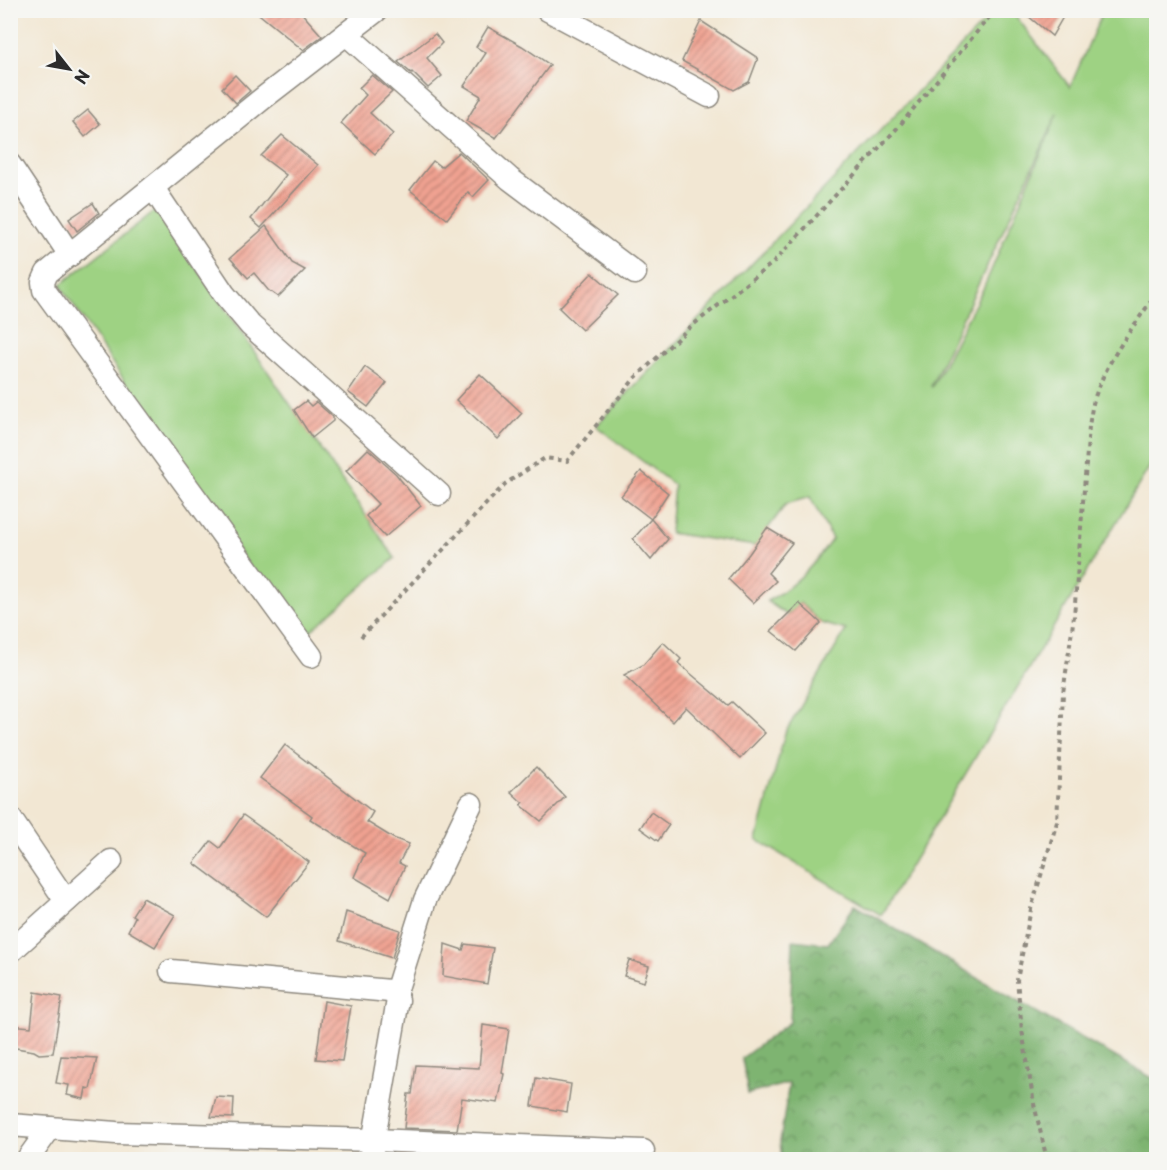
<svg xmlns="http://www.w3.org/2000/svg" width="1167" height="1170" viewBox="0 0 1167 1170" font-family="'Playpen Sans',sans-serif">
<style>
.grass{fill:#9ed283;stroke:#647e57;stroke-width:1.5;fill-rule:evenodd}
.forest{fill:url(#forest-crowns);stroke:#54704e;stroke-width:1.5}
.building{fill:url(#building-hatch)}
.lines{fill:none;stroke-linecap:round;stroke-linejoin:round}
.minor-casing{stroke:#8e897f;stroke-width:25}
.path{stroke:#8e897f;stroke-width:4;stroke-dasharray:4.5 4.5;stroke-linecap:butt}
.minor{stroke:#fff;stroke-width:22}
</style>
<defs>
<pattern id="forest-crowns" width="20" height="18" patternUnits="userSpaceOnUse" patternTransform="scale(1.5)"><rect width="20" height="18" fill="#7eb471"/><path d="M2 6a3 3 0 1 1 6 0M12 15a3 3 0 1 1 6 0" fill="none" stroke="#67935d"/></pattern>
<pattern id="building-hatch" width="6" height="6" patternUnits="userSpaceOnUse" patternTransform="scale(1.5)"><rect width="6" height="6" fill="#f0a291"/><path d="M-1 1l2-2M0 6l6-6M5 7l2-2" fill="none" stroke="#c38477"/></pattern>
</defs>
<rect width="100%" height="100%" fill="#f6f6f2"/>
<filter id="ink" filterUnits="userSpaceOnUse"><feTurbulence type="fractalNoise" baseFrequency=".0167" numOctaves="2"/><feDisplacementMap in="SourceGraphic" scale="12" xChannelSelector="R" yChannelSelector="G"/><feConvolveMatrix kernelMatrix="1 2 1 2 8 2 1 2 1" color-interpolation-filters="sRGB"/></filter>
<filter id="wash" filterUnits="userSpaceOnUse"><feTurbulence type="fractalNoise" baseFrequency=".008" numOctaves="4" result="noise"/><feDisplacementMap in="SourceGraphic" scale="24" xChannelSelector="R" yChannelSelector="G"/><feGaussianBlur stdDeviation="1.35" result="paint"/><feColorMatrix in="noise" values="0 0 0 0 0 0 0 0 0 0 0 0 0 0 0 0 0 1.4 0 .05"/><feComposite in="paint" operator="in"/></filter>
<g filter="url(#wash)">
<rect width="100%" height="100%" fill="#f2e7d3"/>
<g class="grass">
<path d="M995 11H1012L1070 87 1103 11H1156V456L881 915 757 840 785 733 846 630 821 623 800 603 787 615 767 601C795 587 815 564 832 539L810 497 786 504 755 546 670 533 674 485 596 426ZM1058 113 984 287 932 387 931 386Z"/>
<path d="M157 209 395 558 299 641 60 285Z"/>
</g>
<path class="forest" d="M855 905 1008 996 1156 1080V1159H782L780 1142 789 1083 748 1094 742 1058 790 1022 793 940 828 944Z"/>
<g id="blocks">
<g class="building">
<path d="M254 10H299L322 36 303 50Z"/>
<path d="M1021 10H1067L1052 36Z"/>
<path d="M701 21 758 58 749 82 734 90 682 61Z"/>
<path d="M488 27 522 46 550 65 496 138 466 121 481 96 464 86 486 53 476 47Z"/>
<path d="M435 34 442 43 427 58 442 76 428 88 412 72 411 73 398 62Z"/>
<path d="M235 75 250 91 236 103 222 88Z"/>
<path d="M372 75 392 92 370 113 393 134 375 154 341 123 366 95 359 88Z"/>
<path d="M88 110 100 124 85 137 73 122Z"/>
<path d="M282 135 318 165 261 228 251 219 286 175 261 156Z"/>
<path d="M459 152 489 180 473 197 468 192 447 219 410 190 433 161 441 167Z"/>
<path d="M93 203 99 213 77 231 69 219Z"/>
<path d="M266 226 292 263 305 270 278 297 268 290 254 273 248 278 230 258Z"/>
<path d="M592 273 618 295 582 330 559 308Z"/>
<path d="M365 367 387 383 368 407 348 392Z"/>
<path d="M480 374 522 413 498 439 456 400Z"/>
<path d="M306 401 311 406 316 402 333 417V421L312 438 294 410Z"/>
<path d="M368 449 396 474 421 506 385 537 366 516 378 504 346 471Z"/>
<path d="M641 471 668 493 651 519 621 496Z"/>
<path d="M651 519 668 539 651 560 633 539Z"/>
<path d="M767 528 792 543 768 573 776 581 753 603 728 579 749 554Z"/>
<path d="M799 603 821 623 796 651 771 631Z"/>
<path d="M663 642 681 659 678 663 728 705 732 702 765 733 740 759 686 707 673 722 624 675 643 665Z"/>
<path d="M285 745 373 812 367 822 393 838 409 844 399 863 405 866 390 898 354 877 365 853 310 819 312 816 260 778Z"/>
<path d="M536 767 565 797 541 821 521 805 523 803 511 792Z"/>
<path d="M651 812 669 825 658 841 640 828Z"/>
<path d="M243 815 309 862 266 917 194 863 211 841 220 848Z"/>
<path d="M143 898 175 915 155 947 128 931 135 917 132 915Z"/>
<path d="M346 912 400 930 392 958 339 941Z"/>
<path d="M445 944 463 950 465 944 493 948 487 984 443 976Z"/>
<path d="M629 960 649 966 644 982 624 976Z"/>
<path d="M35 992 62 997 53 1053 39 1054 34 1051 10 1047V1025L31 1027Z"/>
<path d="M324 1001 351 1006 342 1061 316 1059Z"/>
<path d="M483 1025 509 1029 502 1073 504 1074 498 1103 462 1098 457 1130 404 1128 408 1094H412L416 1065 479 1068Z"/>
<path d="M61 1056 97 1058 90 1089 86 1088 84 1099 67 1095 69 1085 56 1083Z"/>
<path d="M536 1078 571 1084 567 1112 532 1106Z"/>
<path d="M216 1097 234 1098 233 1118 211 1117Z"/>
<path d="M401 1155H417V1160H400Z"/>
</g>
</g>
</g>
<g filter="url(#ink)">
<use href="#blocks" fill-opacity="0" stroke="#8e897f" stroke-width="1.5"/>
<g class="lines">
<defs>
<g id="minor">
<path d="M548 10 709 96"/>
<path d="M346 34 510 179 635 273"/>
<path d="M10 165 70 255"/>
<path d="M153 188 224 294 250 325 439 494"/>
<path d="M311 656 44 290 43 282 47 273 262 99 377 10"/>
<path d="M10 818 66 901"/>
<path d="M10 952 111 861"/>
<path d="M171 971 390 991 395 995"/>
<path d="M10 1125 116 1133 374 1140 643 1151"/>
<path d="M27 1160 50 1128"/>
<path d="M370 1160 398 1000 395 995 425 900 471 804"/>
</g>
</defs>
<use href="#minor" class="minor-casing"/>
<g class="path">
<path d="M361 637 505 484 545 458 567 461 635 378 689 328 774 262 900 125 995 10"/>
<path d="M1047 1160 1034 1104 1022 1030 1017 980 1031 909 1057 822 1063 693 1074 616 1089 426C1091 415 1092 404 1096 394 1109 357 1134 326 1156 294"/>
</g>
<use href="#minor" class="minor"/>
</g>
</g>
<rect width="1167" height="1170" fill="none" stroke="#f6f6f2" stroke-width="36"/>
<g transform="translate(69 69) rotate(121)" stroke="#f6f6f2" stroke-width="4.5" paint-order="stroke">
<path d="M0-4.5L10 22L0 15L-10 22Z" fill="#2b2b2b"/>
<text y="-9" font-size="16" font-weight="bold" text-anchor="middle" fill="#2b2b2b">N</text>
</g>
</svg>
